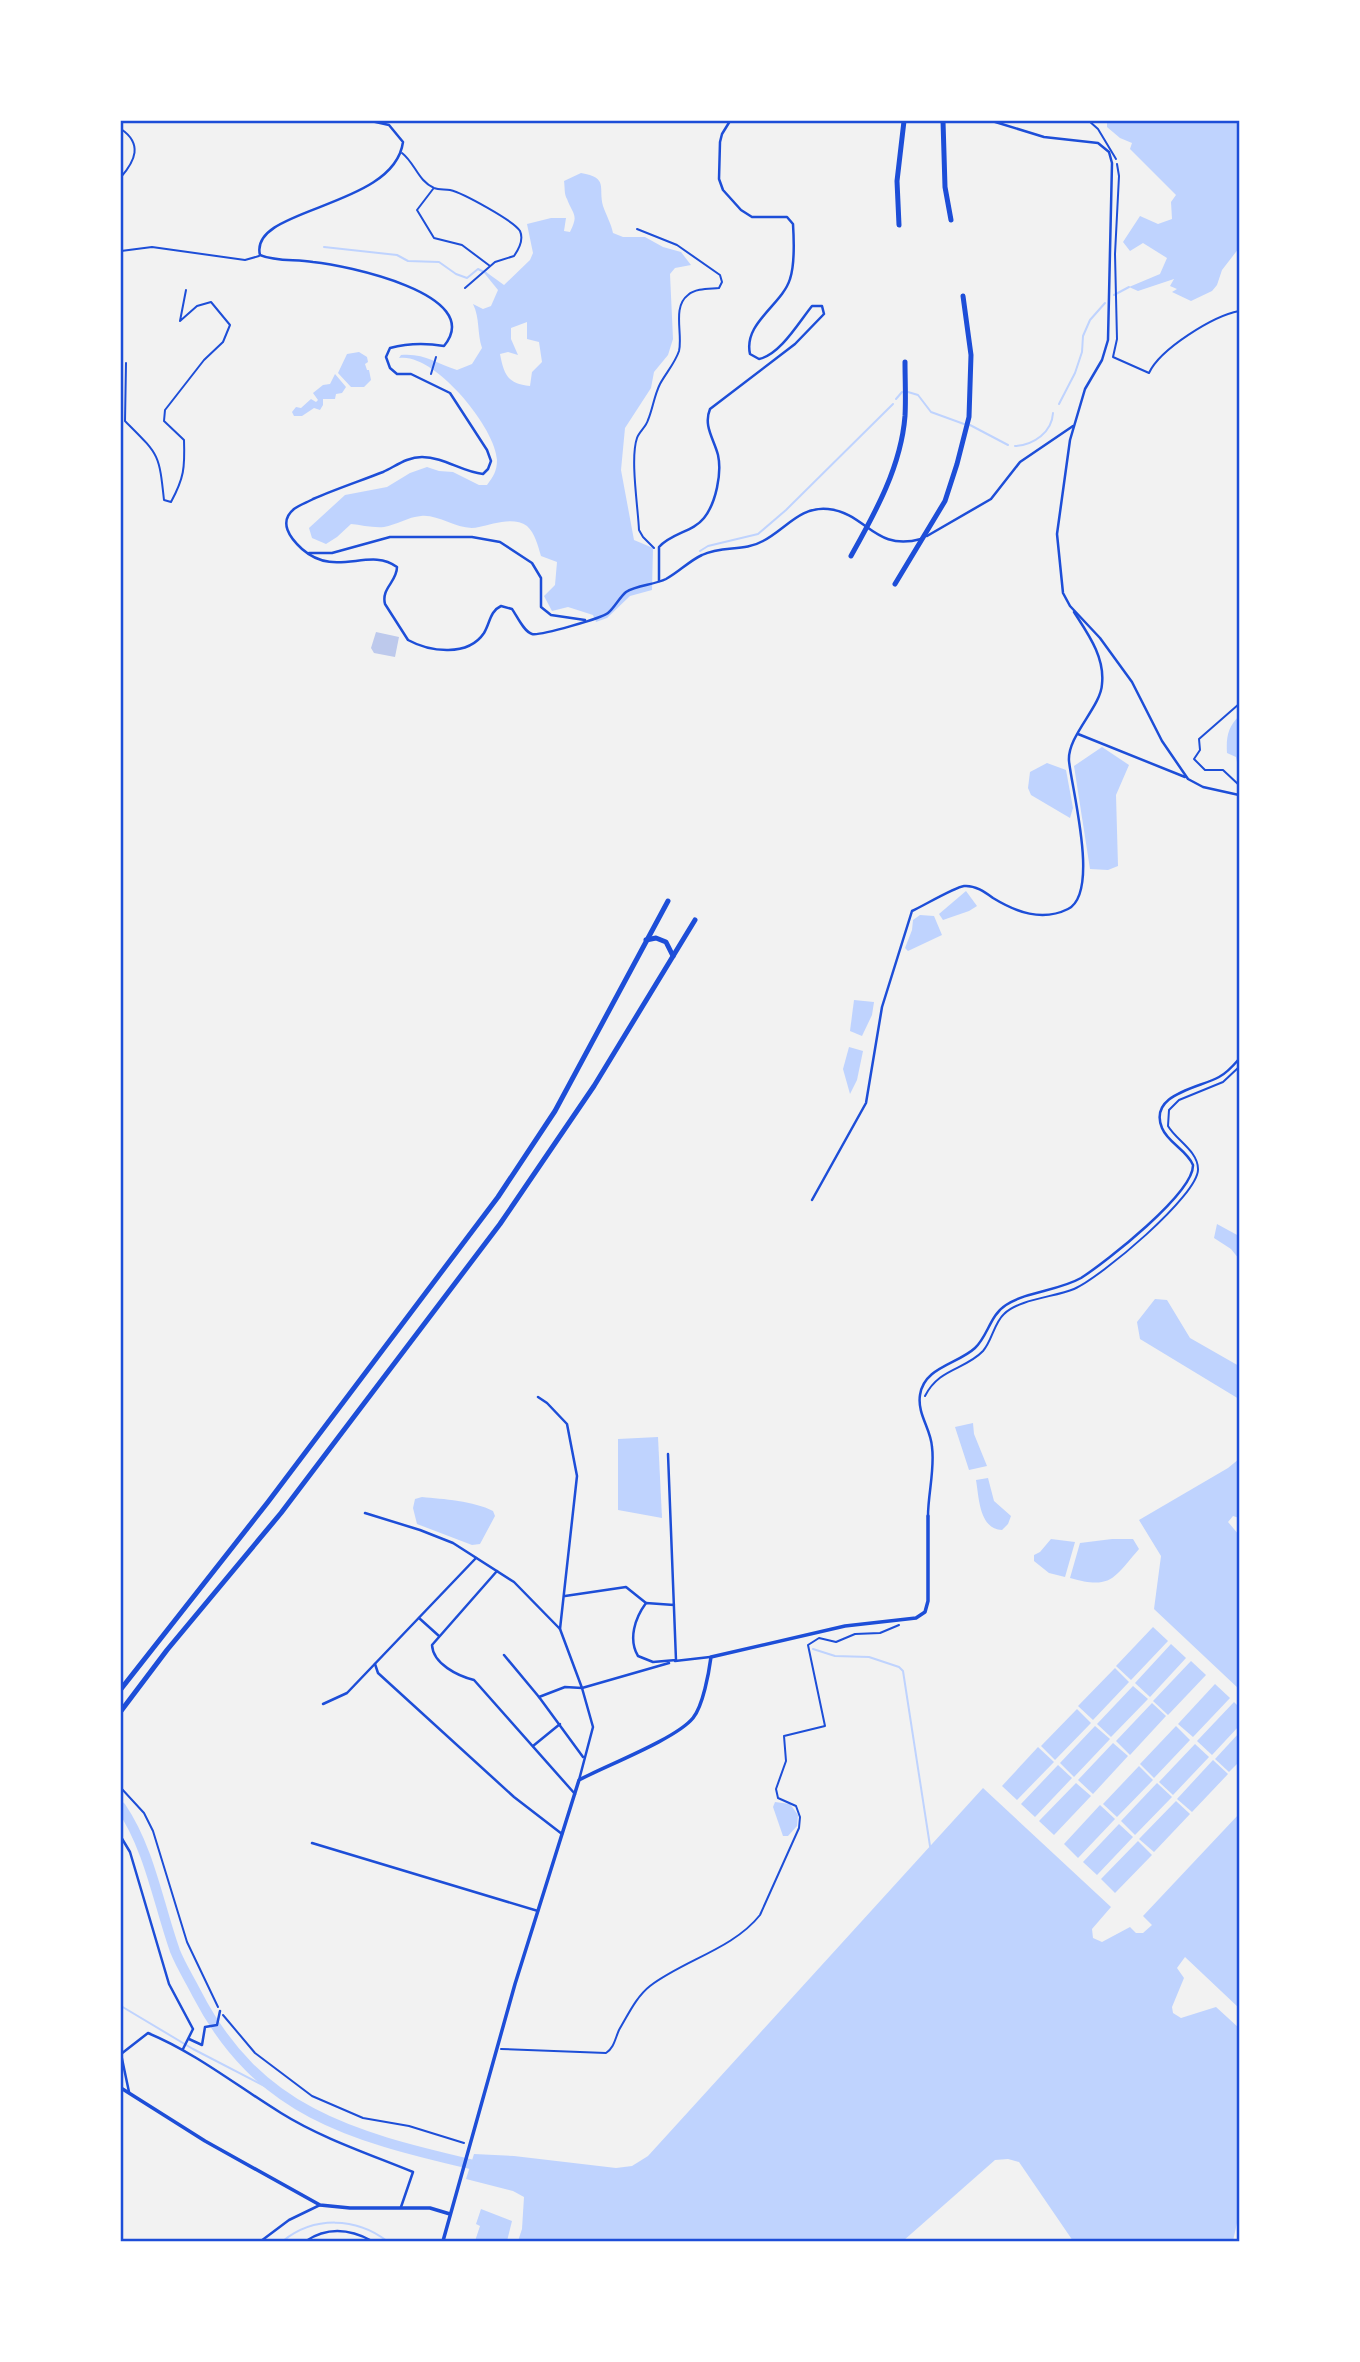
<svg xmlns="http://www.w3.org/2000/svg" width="1360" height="2362" viewBox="0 0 1360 2362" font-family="'Open Sans',sans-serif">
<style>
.water{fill:#bfd3fe;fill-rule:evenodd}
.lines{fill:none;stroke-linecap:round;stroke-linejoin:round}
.stream{stroke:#bfd3fe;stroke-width:2}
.river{stroke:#bfd3fe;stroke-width:10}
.building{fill:#bdc9ec}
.path{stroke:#1d4ed8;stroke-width:2}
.service{stroke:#1d4ed8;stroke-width:2}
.pedestrian{stroke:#1d4ed8;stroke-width:2}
.minor{stroke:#1d4ed8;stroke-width:2.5}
.tertiary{stroke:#1d4ed8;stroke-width:3.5}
.motorway{stroke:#1d4ed8;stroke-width:5}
.neatline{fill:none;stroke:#1d4ed8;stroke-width:2.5}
</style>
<rect width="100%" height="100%" fill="#f2f2f2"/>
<g class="water">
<path d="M1107 121H1239V248L1222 270 1217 285 1212 291 1191 301 1172 292 1177 289 1170 286 1174 279 1138 291 1129 287 1160 274 1167 258 1143 243 1130 251 1123 242 1140 216 1158 224 1172 219 1171 202 1176 195 1130 149 1132 143 1120 138 1107 127Z"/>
<path d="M581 173C609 178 598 187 603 206 606 215 611 223 613 233L623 237H645L663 247 681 252 691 265 675 268 670 274 673 339 668 355 654 372 651 388 625 428 621 470 634 540 653 548 652 590 630 596 607 618 596 622 593 615 568 607 552 611 544 596 555 585 557 562 541 556C538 546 535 533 527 526 514 516 492 524 479 527 459 532 440 514 421 516 408 517 396 525 384 527 373 528 361 525 351 524L337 537 326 544 312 538 309 528 345 495 387 487 410 473 427 467 439 471 453 472 479 485H487C493 477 497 471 497 460 496 428 434 352 399 358L401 355C425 353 435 363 457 370L472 364 482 348C477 333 480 318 473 304L483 309 491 306 498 290 485 274 486 272 504 285 530 260 533 253 527 224 551 218H566L564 231 570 232C579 214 573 215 567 199 564 194 565 187 564 181ZM527 322V339L539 342 542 362 532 372 530 386C508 384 504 375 500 354L508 352 518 355 511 339V328Z"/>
<path d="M359 352 367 357 368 362 365 364 367 370H369L371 380 364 387H351L338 373 347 354Z"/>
<path d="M335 374 346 387 342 393 336 394 335 399H323V405L320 410 314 408 302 416H294L292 412 296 407 301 408 311 399 316 402 318 400 313 393 323 385 330 384Z"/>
<path d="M1239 716V772L1236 757 1227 753C1226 737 1228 727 1239 716Z"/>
<path d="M1102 747 1129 765 1116 795 1118 866 1108 870 1090 869 1074 766Z"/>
<path d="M1047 763 1066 770 1073 808 1070 818 1031 795 1028 788 1030 772Z"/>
<path d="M966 891 977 906 969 911 943 920 939 914Z"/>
<path d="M920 915 934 916 942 935 908 951 905 948 912 930 913 920Z"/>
<path d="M854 1000 874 1002 872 1015 862 1036 850 1031Z"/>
<path d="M849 1047 863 1051 857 1080 850 1094 843 1069Z"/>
<path d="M1217 1224 1239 1236V1259L1231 1249 1214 1238Z"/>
<path d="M1155 1299 1167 1300 1190 1338 1239 1366V1399L1140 1339 1137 1322Z"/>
<path d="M973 1423 974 1434 987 1466 969 1470 955 1427Z"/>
<path d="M658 1437 662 1518 618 1510V1439Z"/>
<path d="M1239 1459V1518L1233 1516 1228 1522 1239 1535V1689L1154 1609 1161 1556 1139 1520 1228 1468Z"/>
<path d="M988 1478 994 1501 1011 1516 1008 1524 1002 1530C979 1529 979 1497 976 1480Z"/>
<path d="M422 1497C443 1499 474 1501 493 1511L495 1516 480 1544 472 1545 417 1524 413 1508 415 1499Z"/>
<path d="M1051 1539 1075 1542 1065 1577 1049 1573 1034 1561V1555L1040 1552Z"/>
<path d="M1112 1539H1133L1139 1549C1114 1578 1111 1590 1070 1578L1080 1543Z"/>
<path d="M1153 1627 1168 1641 1131 1680 1116 1666Z"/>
<path d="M1171 1644 1186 1658 1150 1697 1135 1683Z"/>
<path d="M1191 1661 1206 1675 1168 1715 1153 1701Z"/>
<path d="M1115 1668 1129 1682 1093 1720 1078 1706Z"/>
<path d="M1215 1684 1230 1698 1193 1737 1178 1724Z"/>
<path d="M1133 1686 1148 1699 1111 1737 1097 1724Z"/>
<path d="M1234 1702 1239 1707V1726L1212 1755 1197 1741Z"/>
<path d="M1152 1703 1166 1716 1130 1755 1116 1741Z"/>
<path d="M1077 1709 1091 1723 1055 1760 1041 1746Z"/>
<path d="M1095 1726 1110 1739 1074 1777 1060 1763Z"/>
<path d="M1176 1726 1190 1740 1154 1778 1140 1764Z"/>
<path d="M1239 1733V1762L1229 1772 1215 1759Z"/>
<path d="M1113 1743 1128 1756 1093 1794 1078 1780Z"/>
<path d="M1195 1744 1209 1757 1173 1795 1159 1782Z"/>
<path d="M1038 1747 1054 1762 1017 1800 1002 1786Z"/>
<path d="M1213 1760 1228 1774 1192 1812 1177 1799Z"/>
<path d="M1058 1765 1072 1778 1035 1817 1021 1804Z"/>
<path d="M1139 1766 1153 1780 1117 1817 1103 1804Z"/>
<path d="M1076 1783 1091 1796 1054 1835 1039 1821Z"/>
<path d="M1157 1783 1172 1797 1135 1835 1121 1821Z"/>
<path d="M983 1788 1111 1907 1092 1929 1093 1938 1102 1942 1130 1927 1136 1933H1143L1152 1925 1143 1916 1239 1814V2008L1185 1957 1177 1968 1184 1978 1172 2007 1173 2013 1181 2018 1216 2007 1239 2028V2214L1233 2241H1073L1019 2162 1008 2159 995 2160 903 2241H518L522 2229 524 2197 513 2191 466 2179 474 2154 514 2156 616 2168 632 2166 648 2156Z"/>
<path d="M1176 1801 1190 1814 1154 1852 1139 1839Z"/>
<path d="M775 1802 790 1804 798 1815 797 1826 788 1836H783L773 1807Z"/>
<path d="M1100 1805 1115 1819 1078 1858 1064 1844Z"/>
<path d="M1119 1824 1133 1837 1097 1875 1083 1862Z"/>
<path d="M1138 1841 1152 1855 1115 1893 1101 1879Z"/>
<path d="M481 2209 512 2221 507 2241H475L480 2226 476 2224Z"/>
</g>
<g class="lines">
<g class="stream">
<path d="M324 247 397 255 408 261 439 262 456 274 467 278 478 269 486 273"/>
<path d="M1114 295 1129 287"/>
<path d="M908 392 918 395 931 412 964 424"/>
<path d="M896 399 902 392"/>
<path d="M1059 404 1075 373 1082 352 1083 336 1090 320 1105 303"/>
<path d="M970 425 1008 445"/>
<path d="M1015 446C1034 445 1052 432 1053 413"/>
<path d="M700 551 708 546 758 534 786 510 893 404"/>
<path d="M813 1649 835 1656 869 1657 899 1667 903 1671 930 1846"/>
<path d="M121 2006 193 2049 280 2094"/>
<path d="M283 2241C314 2216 356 2217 387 2241"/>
</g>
<path class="river" d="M121 1807C150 1850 158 1903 175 1951 181 1966 190 1980 197 1994 258 2112 351 2136 470 2164"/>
</g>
<path class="building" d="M376 632 399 637 395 657 374 653 371 648Z"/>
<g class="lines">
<g class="path">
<path d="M1089 121 1098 129 1116 159"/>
<path d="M1117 164 1119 176 1115 254 1117 339 1113 357 1149 373C1160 349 1213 316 1239 311"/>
<path d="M637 229 677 245 720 275 722 282 719 288C710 289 696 288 688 295 672 307 683 334 679 351 675 363 666 373 660 384 654 396 653 408 648 420 646 427 639 432 637 438 630 458 638 507 639 530L643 537 654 548"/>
<path d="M126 363 125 421C159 455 159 453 164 500L171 502C184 478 185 468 184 440L164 421 165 410 204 360 223 342 230 325 211 302 197 306 180 321 186 290"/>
<path d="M431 374 436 357"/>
<path d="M1239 704 1199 739 1200 750 1194 759 1205 770H1223L1239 785"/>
<path d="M925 1396C939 1368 965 1370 983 1351 992 1341 994 1323 1004 1314 1019 1299 1055 1297 1074 1289 1100 1278 1199 1195 1198 1169 1198 1151 1176 1140 1168 1126L1169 1110 1179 1100 1223 1082 1239 1067"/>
<path d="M121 1788 144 1813 153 1831 187 1942 218 2007"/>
<path d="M223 2015 255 2053 312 2096 363 2118 409 2126 464 2143"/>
<path d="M501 2049 606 2053C614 2048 615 2039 619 2030 628 2015 636 1997 650 1986 684 1960 733 1949 760 1915L799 1828 800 1817 796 1806 778 1798 776 1789 786 1761 784 1736 825 1726 808 1645 819 1638 836 1642 855 1634 880 1633 899 1625"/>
</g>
<g class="service">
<path d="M121 129C143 144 135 161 121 177"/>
<path d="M121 251 152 247 245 260 259 256"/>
</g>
<g class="pedestrian">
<path d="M402 153C415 163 418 181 434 188 439 190 445 189 450 190 463 193 514 221 520 231 524 240 519 249 514 256L495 262 465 288"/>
<path d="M433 189 417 210 434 238 462 245 490 266"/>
</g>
<g class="minor">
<path d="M371 121 389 125 403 142C394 209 248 207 260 255 277 262 295 259 313 262 344 265 487 294 444 346 425 343 409 343 390 348L386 357 390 368 397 374H411L450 393 487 450 491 461 488 469 483 474C462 472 444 457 422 457 407 457 396 466 383 472 360 481 336 489 313 499 308 502 299 505 294 509 278 522 290 538 302 549 336 579 369 546 397 567 397 582 381 588 385 604L408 640C430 652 468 657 484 633 490 623 490 611 501 606L512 609C517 616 524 632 532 634 540 636 602 618 608 613 615 607 619 598 626 592 636 585 654 585 666 579 679 572 689 561 702 555 722 545 744 552 763 541 786 529 800 506 828 509 867 513 874 552 921 539"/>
<path d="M992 121 1044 137 1098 143 1109 152 1112 163 1108 340 1102 360 1085 389 1070 440 1057 534 1063 593 1070 606 1100 638 1132 682 1162 741 1188 779 1203 787 1239 795"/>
<path d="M927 536 991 499 1020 462 1073 426"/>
<path d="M309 553H332L390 537H472L500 542 532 563 541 578V607L551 615 585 620"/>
<path d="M659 581V547C671 533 693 532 704 518 716 503 722 473 718 455 714 439 703 426 710 409L795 344 824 314 822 306H812C799 322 780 355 759 359L750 354C743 323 782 305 790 279 795 264 794 240 793 224L787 217H752L741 210 723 190 719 179 720 142 722 134 730 121"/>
<path d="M1078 734 1185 777"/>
<path d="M812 1200 866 1103 882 1007 912 911C923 906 955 887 964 886 975 885 985 892 993 898 1016 912 1042 922 1068 909 1100 893 1072 791 1069 761 1067 736 1101 707 1102 684 1105 657 1088 634 1074 612"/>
<path d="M538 1397 547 1403 567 1424 577 1476 560 1629 582 1688 565 1687 539 1697"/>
<path d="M668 1454 676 1660 653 1662 638 1656C628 1639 635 1618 646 1603L674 1605"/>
<path d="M365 1513 420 1530 453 1543 514 1582 560 1629"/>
<path d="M928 1516C928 1494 935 1469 932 1447 931 1429 917 1414 920 1395 924 1367 958 1364 975 1348 988 1336 990 1315 1006 1305 1028 1291 1058 1291 1081 1278 1106 1262 1194 1193 1193 1165 1187 1150 1168 1143 1162 1128 1148 1094 1199 1088 1219 1077 1227 1073 1233 1066 1239 1059"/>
<path d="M497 1571 432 1645C433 1664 458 1676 474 1680L575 1794"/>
<path d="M565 1596 626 1587 646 1603"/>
<path d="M419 1618 439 1636"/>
<path d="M504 1655 539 1697 583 1757"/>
<path d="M675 1661 710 1657"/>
<path d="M375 1664 378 1673 514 1797 562 1834"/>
<path d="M323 1704 347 1693 476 1558"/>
<path d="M533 1746 560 1724"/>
<path d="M579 1780 593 1727 582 1688 669 1663"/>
<path d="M121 1837 130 1852 169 1984 193 2029 183 2049"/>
<path d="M312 1843 538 1911"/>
<path d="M189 2039 202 2045 205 2027 217 2025 220 2011"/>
<path d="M129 2092 121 2054 148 2033C196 2053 237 2086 281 2113 321 2138 369 2154 413 2172L401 2207"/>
<path d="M261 2241 289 2220 320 2205"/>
<path d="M306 2241C327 2227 350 2229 372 2241"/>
</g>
<g class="tertiary">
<path d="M121 2088 205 2141 320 2205 350 2208H430L450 2214"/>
<path d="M443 2241 515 1984 579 1780C605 1766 676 1739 693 1718 703 1706 709 1672 711 1657L845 1626 916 1618 925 1612 928 1601V1516"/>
</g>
<g class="motorway">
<path d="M943 121 945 187 951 220"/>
<path d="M899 225 897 181 904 121"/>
<path d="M851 556C875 513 901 467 905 416 906 398 905 380 905 362"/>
<path d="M895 584 945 501 957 464 969 417 971 355 963 296"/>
<path d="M646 940 656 938 666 942 673 956"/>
<path d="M121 1689 268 1502 498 1197 555 1111 668 901"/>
<path d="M121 1711 167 1650 281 1513 500 1224 594 1086 695 920"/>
</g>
</g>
<rect width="1360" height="2362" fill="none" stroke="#ffffff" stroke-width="245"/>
<rect x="122" y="122" width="1116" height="2118" class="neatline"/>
</svg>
